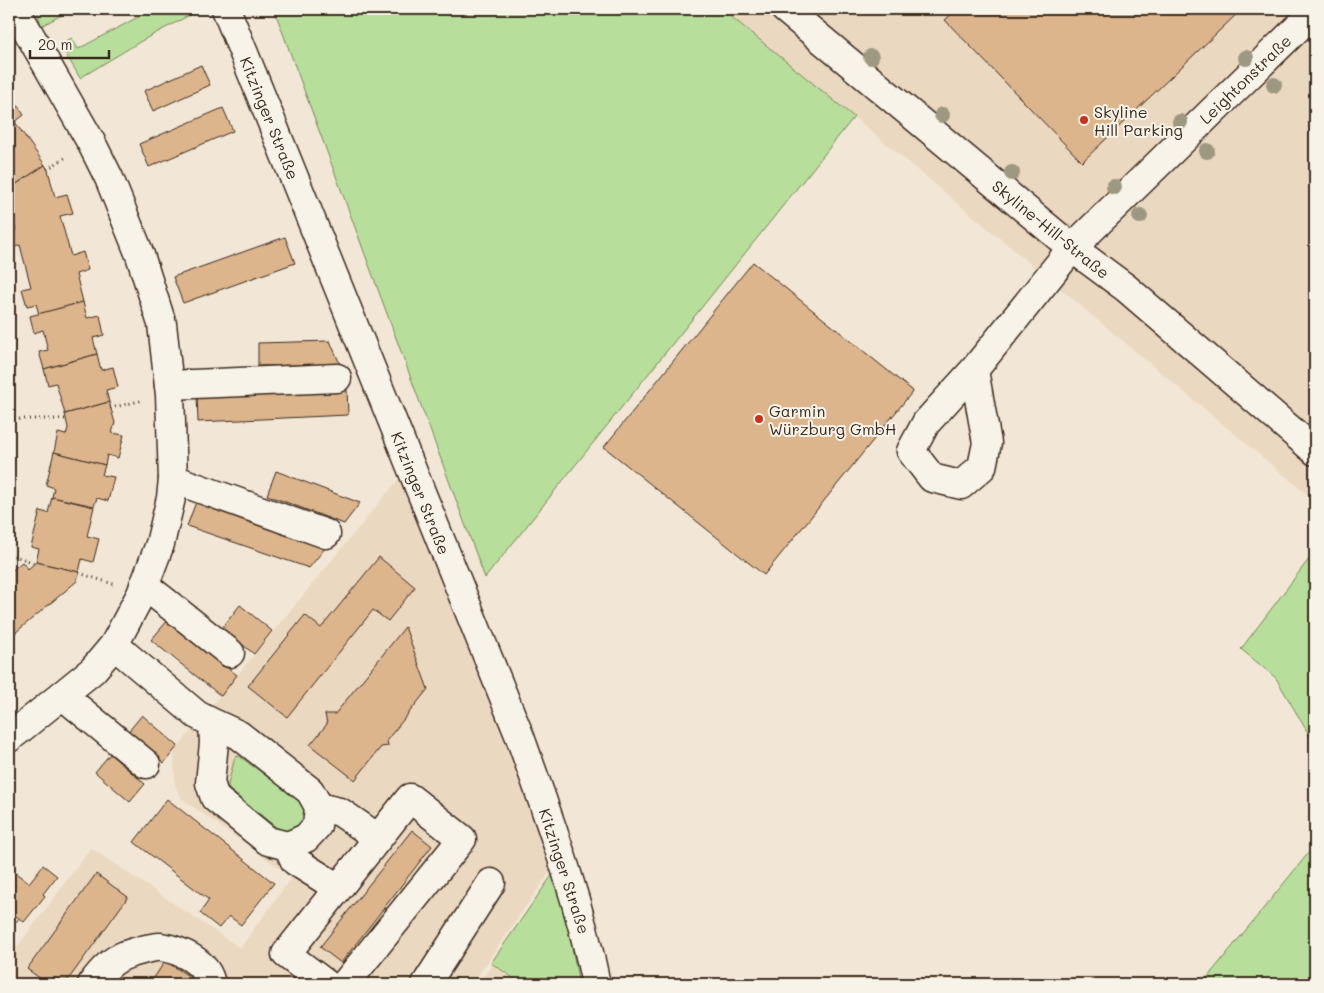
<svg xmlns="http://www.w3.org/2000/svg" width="1324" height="993" viewBox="0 0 1324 993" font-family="Mali,sans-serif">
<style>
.built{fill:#ebd8c0}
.green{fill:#b7df9b;stroke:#79845c}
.building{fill:#dcb58d;stroke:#3b2a1e}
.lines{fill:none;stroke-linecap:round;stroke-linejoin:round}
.minor-casing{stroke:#3b2a1e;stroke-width:31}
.path{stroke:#3b2a1e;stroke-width:3;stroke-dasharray:1 4;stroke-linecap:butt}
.minor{stroke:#f7f3e8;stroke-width:28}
.tree{fill:#9e9882}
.poi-dot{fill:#c8321e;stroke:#f7f3e8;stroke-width:2}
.labels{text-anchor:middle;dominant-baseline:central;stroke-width:4;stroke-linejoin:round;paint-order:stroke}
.street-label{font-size:16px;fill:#3b2a1e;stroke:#f7f3e8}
.poi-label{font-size:16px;fill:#3b2a1e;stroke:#f7f3e8;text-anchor:start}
</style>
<rect width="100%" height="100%" fill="#f2e7d6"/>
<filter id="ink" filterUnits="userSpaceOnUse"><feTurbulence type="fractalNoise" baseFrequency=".02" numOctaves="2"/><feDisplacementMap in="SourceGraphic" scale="10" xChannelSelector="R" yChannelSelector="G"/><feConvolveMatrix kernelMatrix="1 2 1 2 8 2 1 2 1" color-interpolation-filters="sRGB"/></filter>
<g filter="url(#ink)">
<g class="built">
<path d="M722 9H1315V501L854 117Z"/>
<path d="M411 464 561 856 472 984H9V958L91 848 240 948 292 877 182 799 175 785 174 752Z"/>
<path d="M492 965 520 984H478Z"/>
</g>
<g class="green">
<path d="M37 9H73L41 26Z"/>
<path d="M137 9H201L143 40 80 78 60 44 72 38 78 49 140 16Z"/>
<path d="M274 9H722L854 117 485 578Z"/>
<path d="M1315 551V745L1276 678 1241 649Z"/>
<path d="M239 756 300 801 306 807 307 820 290 833 281 831 231 791 228 788V784L235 757Z"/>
<path d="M1315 845V984H1202Z"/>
<path d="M555 871 571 942 579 984H522L491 963Z"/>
</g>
<g class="building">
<path d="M957 9H1242L1082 162 945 20Z"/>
<path d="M201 65 210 85 153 111 144 91Z"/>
<path d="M11 96 24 115 15 122 45 165 9 189V97Z"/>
<path d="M223 108 233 131 149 167 139 144Z"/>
<path d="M45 165 48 170 55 197 67 194 73 213 60 216 71 256 83 252 88 270 76 274 83 302 39 314 36 304 27 306 22 289 31 287 20 245 12 248 9 237V231L16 230 9 202V189Z"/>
<path d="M285 237 295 263 183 303 173 277Z"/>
<path d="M753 262 913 391 764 575 604 447Z"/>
<path d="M83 302 87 318 100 315 104 335 93 338 97 354 44 369 39 352 48 350 43 330 34 333 30 316Z"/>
<path d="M330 341 340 364 258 366V343Z"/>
<path d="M97 354 101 370 113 367 118 387 106 390 109 402 65 414 56 383 48 385 44 369Z"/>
<path d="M347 388 348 415 198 422 197 394Z"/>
<path d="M109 402 115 423 112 433 124 435 118 458 107 455 105 465 54 452 58 433 66 435 68 428 65 414Z"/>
<path d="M54 452 105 465 102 475 114 477 108 501 97 498 94 506 52 497 54 488 46 485Z"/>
<path d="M276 471 360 503 344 524 267 495Z"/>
<path d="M52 497 94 507 87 536 99 539 93 562 82 559 79 572 36 562 39 549 31 547 40 511 48 513Z"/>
<path d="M196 502 326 547 309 568 187 526Z"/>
<path d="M379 557 415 587 388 621 373 610 287 717 248 686 305 615 321 628Z"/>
<path d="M22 562 28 569 36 562 79 572 77 581 9 638V573Z"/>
<path d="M240 605 272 631 254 654 222 628Z"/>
<path d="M168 620 237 675 221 696 151 640Z"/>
<path d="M405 627 428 689 387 740 388 746 381 747 355 780 310 745 327 724 325 714H335Z"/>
<path d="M142 715 178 746 164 763 128 732Z"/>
<path d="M110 754 145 784 130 802 95 772Z"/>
<path d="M167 799 274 883 241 925 229 916 219 928 200 913 209 900 134 842Z"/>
<path d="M412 830 432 846 341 963 320 947Z"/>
<path d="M43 865 57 876 43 894 45 896 24 922 9 911V876L13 871 29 883Z"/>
<path d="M96 874 128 897 65 984H48L27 969Z"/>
<path d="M165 961 200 983 199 984H150Z"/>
</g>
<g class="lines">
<defs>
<g id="minor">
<path d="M226 9 520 737C549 819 579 899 596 984"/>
<path d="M785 9 1072 248 1126 288 1315 451"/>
<path d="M974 370 987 443 982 467 961 485 932 478 911 451 926 423 974 370 1072 248 1315 11"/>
<path d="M169 385 337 378"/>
<path d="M173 479 326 534"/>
<path d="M144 585 230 653"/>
<path d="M114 645 197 715 213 723 214 743 210 783 215 798 268 841 288 846 306 838 317 826 319 807 310 791 239 735 213 723"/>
<path d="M62 695 146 764"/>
<path d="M9 738 93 670 114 645 141 594 160 544 171 498 173 479 170 395 162 324 140 255 109 178 91 142 15 9"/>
<path d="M319 807 340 812 378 838"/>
<path d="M288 846 295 861 338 888"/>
<path d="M92 984C99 974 111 961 123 956 130 953 154 946 161 947 181 950 207 962 211 984"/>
<path d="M326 984 286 954 410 798 462 839 345 984"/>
<path d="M426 984 491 883"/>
</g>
</defs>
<use href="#minor" class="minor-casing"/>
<g class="path">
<path d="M47 169 68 156"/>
<path d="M110 408 144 400"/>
<path d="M9 419H65"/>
<path d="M9 554 35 563"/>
<path d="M79 573 116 585"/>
<path d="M9 914 18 921"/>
</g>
<use href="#minor" class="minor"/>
</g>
<g class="tree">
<circle cx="871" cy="57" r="8"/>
<circle cx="1246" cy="58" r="8"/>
<circle cx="1274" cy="85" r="8"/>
<circle cx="942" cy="115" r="8"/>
<circle cx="1180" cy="122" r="8"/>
<circle cx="1207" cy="151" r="8"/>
<circle cx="1012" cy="173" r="8"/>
<circle cx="1114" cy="187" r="8"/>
<circle cx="1140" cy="216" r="8"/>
</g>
</g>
<g class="poi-dot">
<circle cx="1084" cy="120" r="5"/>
<circle cx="759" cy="419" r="5"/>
</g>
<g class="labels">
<g class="street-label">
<text transform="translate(1245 79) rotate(-44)">Leightonstraße</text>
<text transform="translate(270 118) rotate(68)">Kitzinger Straße</text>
<text transform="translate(1051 229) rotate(39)">Skyline-Hill-Straße</text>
<text transform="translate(421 493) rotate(68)">Kitzinger Straße</text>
<text transform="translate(565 871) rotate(72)">Kitzinger Straße</text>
</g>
<g class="poi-label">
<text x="1094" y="111">Skyline<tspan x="1094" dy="18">Hill Parking</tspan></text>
<text x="769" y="410">Garmin<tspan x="769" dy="18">Würzburg GmbH</tspan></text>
</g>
</g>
<rect width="1324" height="993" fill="none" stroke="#f7f3e8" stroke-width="30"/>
<rect x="15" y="15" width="1294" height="963" fill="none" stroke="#3b2a1e" stroke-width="2" filter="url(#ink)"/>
<path d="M30 50v8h79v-8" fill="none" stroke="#3b2a1e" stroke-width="2.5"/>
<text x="38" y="50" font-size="15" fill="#3b2a1e" stroke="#f7f3e8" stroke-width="4" paint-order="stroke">20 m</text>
</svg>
